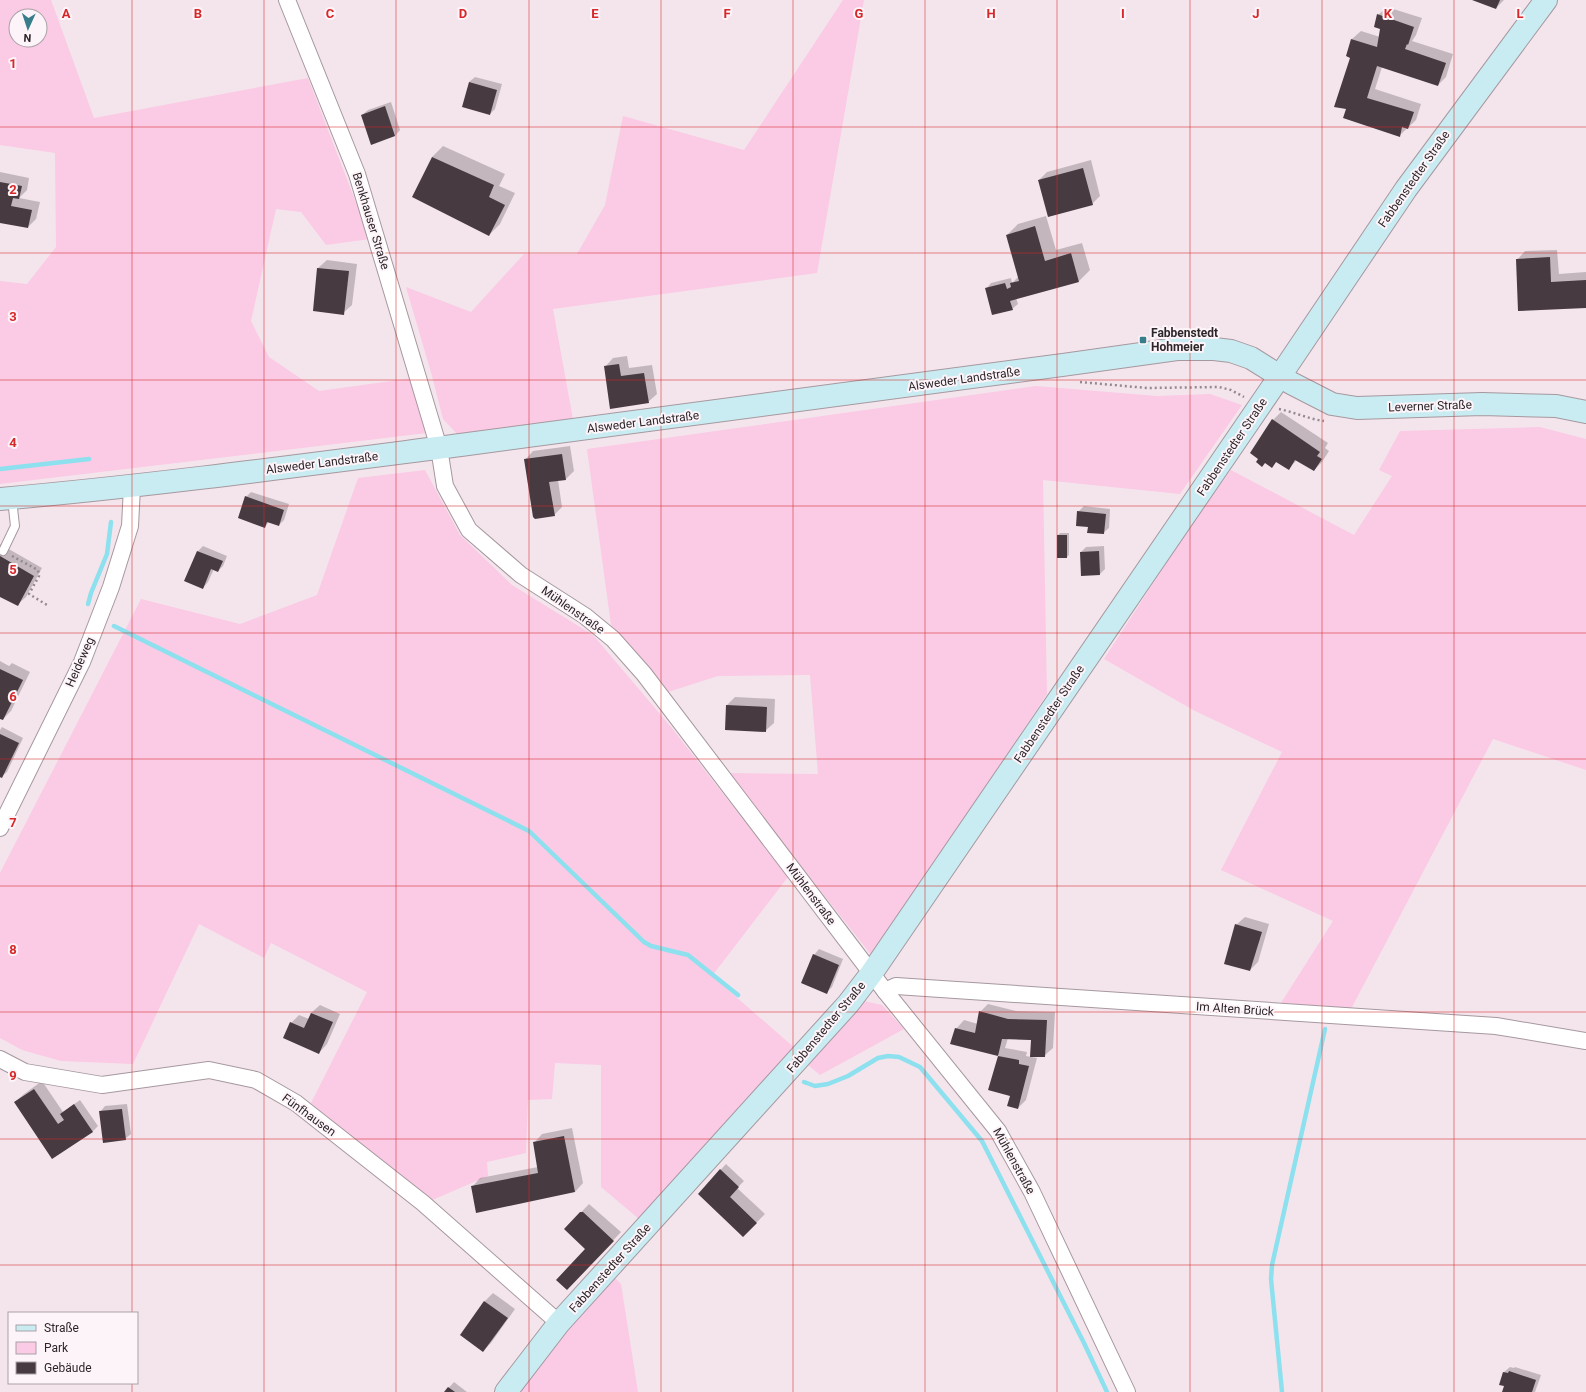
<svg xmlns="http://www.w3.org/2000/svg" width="1586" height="1392" viewBox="0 0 1586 1392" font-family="Roboto,sans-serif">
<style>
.green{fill:#fbcae5;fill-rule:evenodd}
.shadow{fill:#0003}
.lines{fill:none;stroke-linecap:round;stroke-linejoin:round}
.stream{stroke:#8de0ee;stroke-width:4.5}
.building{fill:#473a41}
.lane-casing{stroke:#a6989f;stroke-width:10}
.street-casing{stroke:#a6989f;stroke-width:18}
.secondary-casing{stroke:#a6989f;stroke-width:24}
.path{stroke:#94898f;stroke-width:2.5;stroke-dasharray:2 3;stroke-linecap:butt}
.lane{stroke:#fff;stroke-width:8}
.street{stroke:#fff;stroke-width:16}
.secondary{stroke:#c8ecf1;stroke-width:22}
.grid{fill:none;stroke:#d62828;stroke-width:1;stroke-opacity:0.55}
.poi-dot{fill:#387e8a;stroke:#fdf4f9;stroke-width:1.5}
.labels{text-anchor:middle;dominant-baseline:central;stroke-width:4;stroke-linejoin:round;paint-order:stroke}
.street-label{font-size:12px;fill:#2c2629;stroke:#fdf4f9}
.poi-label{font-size:12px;font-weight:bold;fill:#2c2629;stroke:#fdf4f9;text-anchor:start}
.grid-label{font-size:13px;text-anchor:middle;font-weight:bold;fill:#d62828;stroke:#fdf4f9;stroke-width:4;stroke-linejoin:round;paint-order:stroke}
</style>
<rect width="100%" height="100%" fill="#f4e5ed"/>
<g class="green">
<path d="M0 0H51L94 118 308 78 370 239 326 245 301 212 276 209 251 321 269 357 319 391 413 378 427 433 0 484V281L27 284 56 247 55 153 0 145ZM16 16H40V40H16Z"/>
<path d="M843 0H864L817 273 553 309 574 425 460 437 443 419 432 376 406 287 471 312 524 254H577L605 205 623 116 744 150Z"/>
<path d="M1036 386 1157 396 1210 394 1242 405 1180 494 1043 480 1047 694 872 956 728 773 818 774 810 675 718 676 668 692 611 625 587 449Z"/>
<path d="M1540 427 1586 439V770L1493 739 1351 1009 1281 1003 1333 921 1221 870 1282 752 1195 711 1104 659 1193 522 1231 470 1354 535 1392 476 1379 470 1400 431Z"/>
<path d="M425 470 460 535 512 585 593 635 671 727 788 877 712 976 796 1049 639 1219 601 1187V1065L555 1063 552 1099 528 1100 526 1153 487 1162 488 1176 430 1201 311 1103 367 992 271 943 264 958 199 924 133 1064 61 1061 22 1050 0 1038V873L141 599 240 624 317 595 358 478Z"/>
<path d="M864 1001 882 1005 904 1029 820 1075 808 1065Z"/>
<path d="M613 1276 621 1284 638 1392H518L539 1364Z"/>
</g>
<g class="shadow">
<path d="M1474 0H1504L1496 8Z"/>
<path d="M1387 7 1422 18 1416 35 1412 41 1453 54 1446 77 1438 85 1382 67 1375 89 1421 104 1416 120 1399 136 1347 109 1351 57 1347 56 1352 39 1361 31 1380 37 1382 28 1378 15Z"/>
<path d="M475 77 502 84 495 109 490 114 469 82Z"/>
<path d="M391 102 400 130 395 136 372 143 362 115 368 110Z"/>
<path d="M443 146 505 174 499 186 515 193 500 224 489 235 432 157Z"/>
<path d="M1091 160 1100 196 1092 204 1039 180 1047 172Z"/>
<path d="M0 172 29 178 27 190 19 198 40 202 36 219 28 227 0 221Z"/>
<path d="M1046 216 1056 250 1082 243 1090 270 1079 281 1016 298 1018 304 1012 309 986 289 991 283 1011 278 1012 283 1019 276 1007 235 1018 224Z"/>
<path d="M1557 250 1559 274 1586 272V306L1517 260 1525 251Z"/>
<path d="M327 260 357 264 352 305 343 313 318 268Z"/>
<path d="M627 356 629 368 652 365 657 394 648 402 605 367 613 358Z"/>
<path d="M1281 412 1328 443 1325 448 1329 451 1322 462 1314 470 1297 460 1288 469 1277 461 1272 466 1273 420Z"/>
<path d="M570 446 574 471 566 479 558 480 562 507 554 515 525 460 533 451Z"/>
<path d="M251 492 289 504 284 520 279 525 269 522 264 527 246 497Z"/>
<path d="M1084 506 1110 509 1109 528 1103 533 1089 527 1078 512Z"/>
<path d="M1060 533H1069V555L1067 557H1058V535Z"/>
<path d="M0 544 42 568 26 597 17 605 0 596Z"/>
<path d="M203 546 227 556 223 566 218 571 214 569 208 582 203 588 198 551Z"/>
<path d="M1104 546 1105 569 1100 574 1081 552 1086 547Z"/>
<path d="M0 661 9 666 12 663 30 672 11 711 3 719 0 718Z"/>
<path d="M735 697 775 699 774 723 765 731 727 705Z"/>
<path d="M2 727 23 738 7 772 0 778V730Z"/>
<path d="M1245 917 1269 924 1258 962 1250 970 1236 925Z"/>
<path d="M819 949 843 959 832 987 826 993 814 955Z"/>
<path d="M988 1004 1016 1011 1055 1012 1053 1048 1044 1056 1032 1040 1008 1038 1005 1048 1027 1052 1026 1056 1037 1058 1026 1100 1018 1108 1011 1095 989 1090 999 1055 952 1043 956 1029 964 1020 978 1024 980 1012Z"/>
<path d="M320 1005 340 1014 327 1044 319 1053 291 1023 299 1015 309 1019 311 1013Z"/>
<path d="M42 1081 63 1112 80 1100 98 1126 92 1132 52 1157 15 1102 24 1094Z"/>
<path d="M127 1104 131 1134 125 1139 100 1112 105 1106Z"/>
<path d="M572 1128 583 1183 575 1192 472 1187 480 1178 538 1167 534 1143 542 1134Z"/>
<path d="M726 1164 744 1181 737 1188 765 1214 751 1228 712 1179Z"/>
<path d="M589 1204 621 1232 575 1281 586 1249 565 1229Z"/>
<path d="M493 1293 515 1309 491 1343 483 1351 461 1335 485 1301Z"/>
<path d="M1510 1367 1514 1368 1515 1367 1541 1375 1535 1392H1503L1505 1386 1501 1384 1504 1372Z"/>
<path d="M454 1382 467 1392H445Z"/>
</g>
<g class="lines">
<g class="stream">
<path d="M0 469 89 459"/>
<path d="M88 604 91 593 107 554 111 522"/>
<path d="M114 626 529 831 644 942 651 946 688 955 738 995"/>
<path d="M804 1082 815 1086 828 1084 848 1076 878 1058 888 1056 899 1057 920 1067 982 1141 1084 1343 1107 1392"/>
<path d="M1282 1392 1271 1279 1272 1265 1325 1029"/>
</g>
</g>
<g class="building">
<path d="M1472 0H1500L1496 9Z"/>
<path d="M1377 14 1414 27 1408 45 1407 44 1405 49 1446 63 1438 86 1377 66 1367 98 1414 112 1408 129 1402 127 1400 137 1343 118 1346 109 1334 107 1350 58 1346 56 1351 39 1377 47 1380 29 1374 27Z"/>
<path d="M469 82 497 90 490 115 462 107Z"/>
<path d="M385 106 395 136 371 145 361 115Z"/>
<path d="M432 157 494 185 489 197 505 205 489 236 412 197Z"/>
<path d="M1083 168 1093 205 1048 217 1038 180Z"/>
<path d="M0 182 22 186 19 199 13 198 11 206 32 210 28 228 0 223Z"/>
<path d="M1035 226 1045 261 1071 253 1079 282 1010 301 1013 310 992 315 985 288 1005 283 1007 289 1011 287 1010 283 1019 281 1006 235Z"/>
<path d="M1550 257 1551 282 1586 280V308L1518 311 1516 259Z"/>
<path d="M317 268 349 271 344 315 313 311Z"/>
<path d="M619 364 621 376 644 373 649 403 610 409 604 366Z"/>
<path d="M1272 419 1320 452 1317 456 1322 459 1314 471 1295 460 1289 470 1276 462 1272 468 1265 463 1262 467 1256 462 1258 459 1250 453Z"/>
<path d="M562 454 566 480 549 482 555 516 535 519 533 517 524 459Z"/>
<path d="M245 496 284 510 279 526 267 522 265 528 238 518Z"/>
<path d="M1077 511 1106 514 1104 534 1087 533 1088 527 1076 526Z"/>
<rect x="1057" y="535" width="10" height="23"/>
<path d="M197 551 223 561 218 572 211 569 203 589 184 581Z"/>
<path d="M1099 551 1100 575 1081 576 1080 552Z"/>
<path d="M0 556 34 576 18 606 0 597Z"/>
<path d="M0 669 23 680 3 720 0 719Z"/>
<path d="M726 705 767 707 766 732 725 730Z"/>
<path d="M0 734 19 743 2 778 0 777Z"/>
<path d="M1235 924 1262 932 1250 971 1224 964Z"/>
<path d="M813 954 839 965 827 994 801 983Z"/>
<path d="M979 1011 1008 1019 1047 1020 1045 1057H1030L1031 1040 1002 1039 998 1056 950 1044 955 1028 975 1033Z"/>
<path d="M311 1013 333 1022 319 1054 283 1038 290 1022 304 1028Z"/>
<path d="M998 1056 1019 1060V1064L1029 1066 1018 1109 1007 1106 1010 1096 988 1090Z"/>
<path d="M34 1089 58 1124 64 1120 60 1114 74 1104 93 1132 52 1159 14 1102Z"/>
<path d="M122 1109 126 1140 103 1143 99 1111Z"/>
<path d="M564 1136 575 1192 476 1213 471 1186 538 1173 533 1142Z"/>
<path d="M720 1169 739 1187 730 1197 757 1223 743 1237 698 1194Z"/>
<path d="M580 1212H583L614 1241 567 1290 556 1280 585 1249 564 1229Z"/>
<path d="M484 1301 508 1318 483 1352 460 1335Z"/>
<path d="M1509 1371 1536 1380 1532 1392H1502L1504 1386 1499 1385 1503 1372 1508 1373Z"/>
<path d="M448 1387 455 1392H444Z"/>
</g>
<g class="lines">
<defs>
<path id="lane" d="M3 551 15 526 12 499"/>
<g id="street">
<path d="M287 0 357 174 439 448 445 486 469 530 521 575 585 616 613 639 644 674 885 991 998 1131 1032 1192 1127 1392"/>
<path d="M0 828 82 662 111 587 130 526 132 487"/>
<path d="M885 991 896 986 1496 1026 1586 1041"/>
<path d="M0 1059 25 1072 102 1085 209 1070 256 1080 296 1103 423 1203 559 1323"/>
</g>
<g id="secondary">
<path d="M0 499C157 485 312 464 468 444 705 414 941 382 1177 349H1214L1231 351 1251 358 1291 383 1332 404 1357 408 1482 404 1556 406 1586 412"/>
<path d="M506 1392 559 1323 848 1004 871 974 1280 376 1406 189 1546 0"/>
</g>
</defs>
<use href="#lane" class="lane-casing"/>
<use href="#street" class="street-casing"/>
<use href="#secondary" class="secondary-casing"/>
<g class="path">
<path d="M1080 382 1147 388 1219 387 1231 390 1244 397"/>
<path d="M1279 409C1294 412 1309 419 1324 421"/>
<path d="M12 556 38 570 39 576 29 594 47 605"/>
</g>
<use href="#lane" class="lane"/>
<use href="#street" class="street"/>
<use href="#secondary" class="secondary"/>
</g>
<path class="grid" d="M132 0V1313M264 0V1392M396 0V1392M529 0V1392M661 0V1392M793 0V1392M925 0V1392M1057 0V1392M1190 0V1392M1322 0V1392M1454 0V1392M0 127H1586M0 253H1586M0 380H1586M0 506H1586M0 633H1586M0 759H1586M0 886H1586M0 1012H1586M0 1139H1586M0 1265H1586M132 1383V1392"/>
<rect class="poi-dot" x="1139" y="336" width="8" height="8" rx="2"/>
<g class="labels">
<g class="street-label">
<text transform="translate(1414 179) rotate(-55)">Fabbenstedter Straße</text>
<text transform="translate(371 221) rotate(73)">Benkhauser Straße</text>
<text transform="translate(964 379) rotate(-8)">Alsweder Landstraße</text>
<text transform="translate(1430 406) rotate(-2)">Leverner Straße</text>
<text transform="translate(643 422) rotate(-7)">Alsweder Landstraße</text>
<text transform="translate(1232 447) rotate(-56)">Fabbenstedter Straße</text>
<text transform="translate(322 463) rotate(-7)">Alsweder Landstraße</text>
<text transform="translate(573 610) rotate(35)">Mühlenstraße</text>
<text transform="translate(80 662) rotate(-66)">Heideweg</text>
<text transform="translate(1049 714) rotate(-56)">Fabbenstedter Straße</text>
<text transform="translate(811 894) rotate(53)">Mühlenstraße</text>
<text transform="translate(1235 1009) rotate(4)">Im Alten Brück</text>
<text transform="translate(826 1027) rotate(-50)">Fabbenstedter Straße</text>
<text transform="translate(309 1115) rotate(36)">Fünfhausen</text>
<text transform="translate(1014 1161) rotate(61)">Mühlenstraße</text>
<text transform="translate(610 1268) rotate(-48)">Fabbenstedter Straße</text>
</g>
<g class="poi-label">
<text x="1151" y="333">Fabbenstedt<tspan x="1151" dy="14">Hohmeier</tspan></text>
</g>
</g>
<g class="grid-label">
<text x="66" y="18">A</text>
<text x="198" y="18">B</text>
<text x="330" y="18">C</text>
<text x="463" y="18">D</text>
<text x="595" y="18">E</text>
<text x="727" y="18">F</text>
<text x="859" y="18">G</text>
<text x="991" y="18">H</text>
<text x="1123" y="18">I</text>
<text x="1256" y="18">J</text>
<text x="1388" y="18">K</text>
<text x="1520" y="18">L</text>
<text x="13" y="68">1</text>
<text x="13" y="194">2</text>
<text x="13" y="321">3</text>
<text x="13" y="447">4</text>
<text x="13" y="574">5</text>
<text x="13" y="701">6</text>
<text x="13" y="827">7</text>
<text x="13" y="954">8</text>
<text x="13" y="1080">9</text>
</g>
<rect x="8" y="1312" width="130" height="72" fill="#fdf4f9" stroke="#a9a2a6"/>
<rect x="16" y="1325" width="20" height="6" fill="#c8ecf1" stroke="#a9a2a6"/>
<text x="44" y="1332" font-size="12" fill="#2c2629">Straße</text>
<rect x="16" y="1342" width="20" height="12" fill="#fbcae5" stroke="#a9a2a6"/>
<text x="44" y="1352" font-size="12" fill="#2c2629">Park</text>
<rect x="16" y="1362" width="20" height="12" fill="#473a41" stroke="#a9a2a6"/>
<text x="44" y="1372" font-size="12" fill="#2c2629">Gebäude</text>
<g transform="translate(28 28) rotate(183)"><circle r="19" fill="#fdf4f9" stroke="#a9a2a6"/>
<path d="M0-3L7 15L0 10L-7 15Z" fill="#387e8a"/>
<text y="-6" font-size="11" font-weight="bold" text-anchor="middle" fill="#2c2629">N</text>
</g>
</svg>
